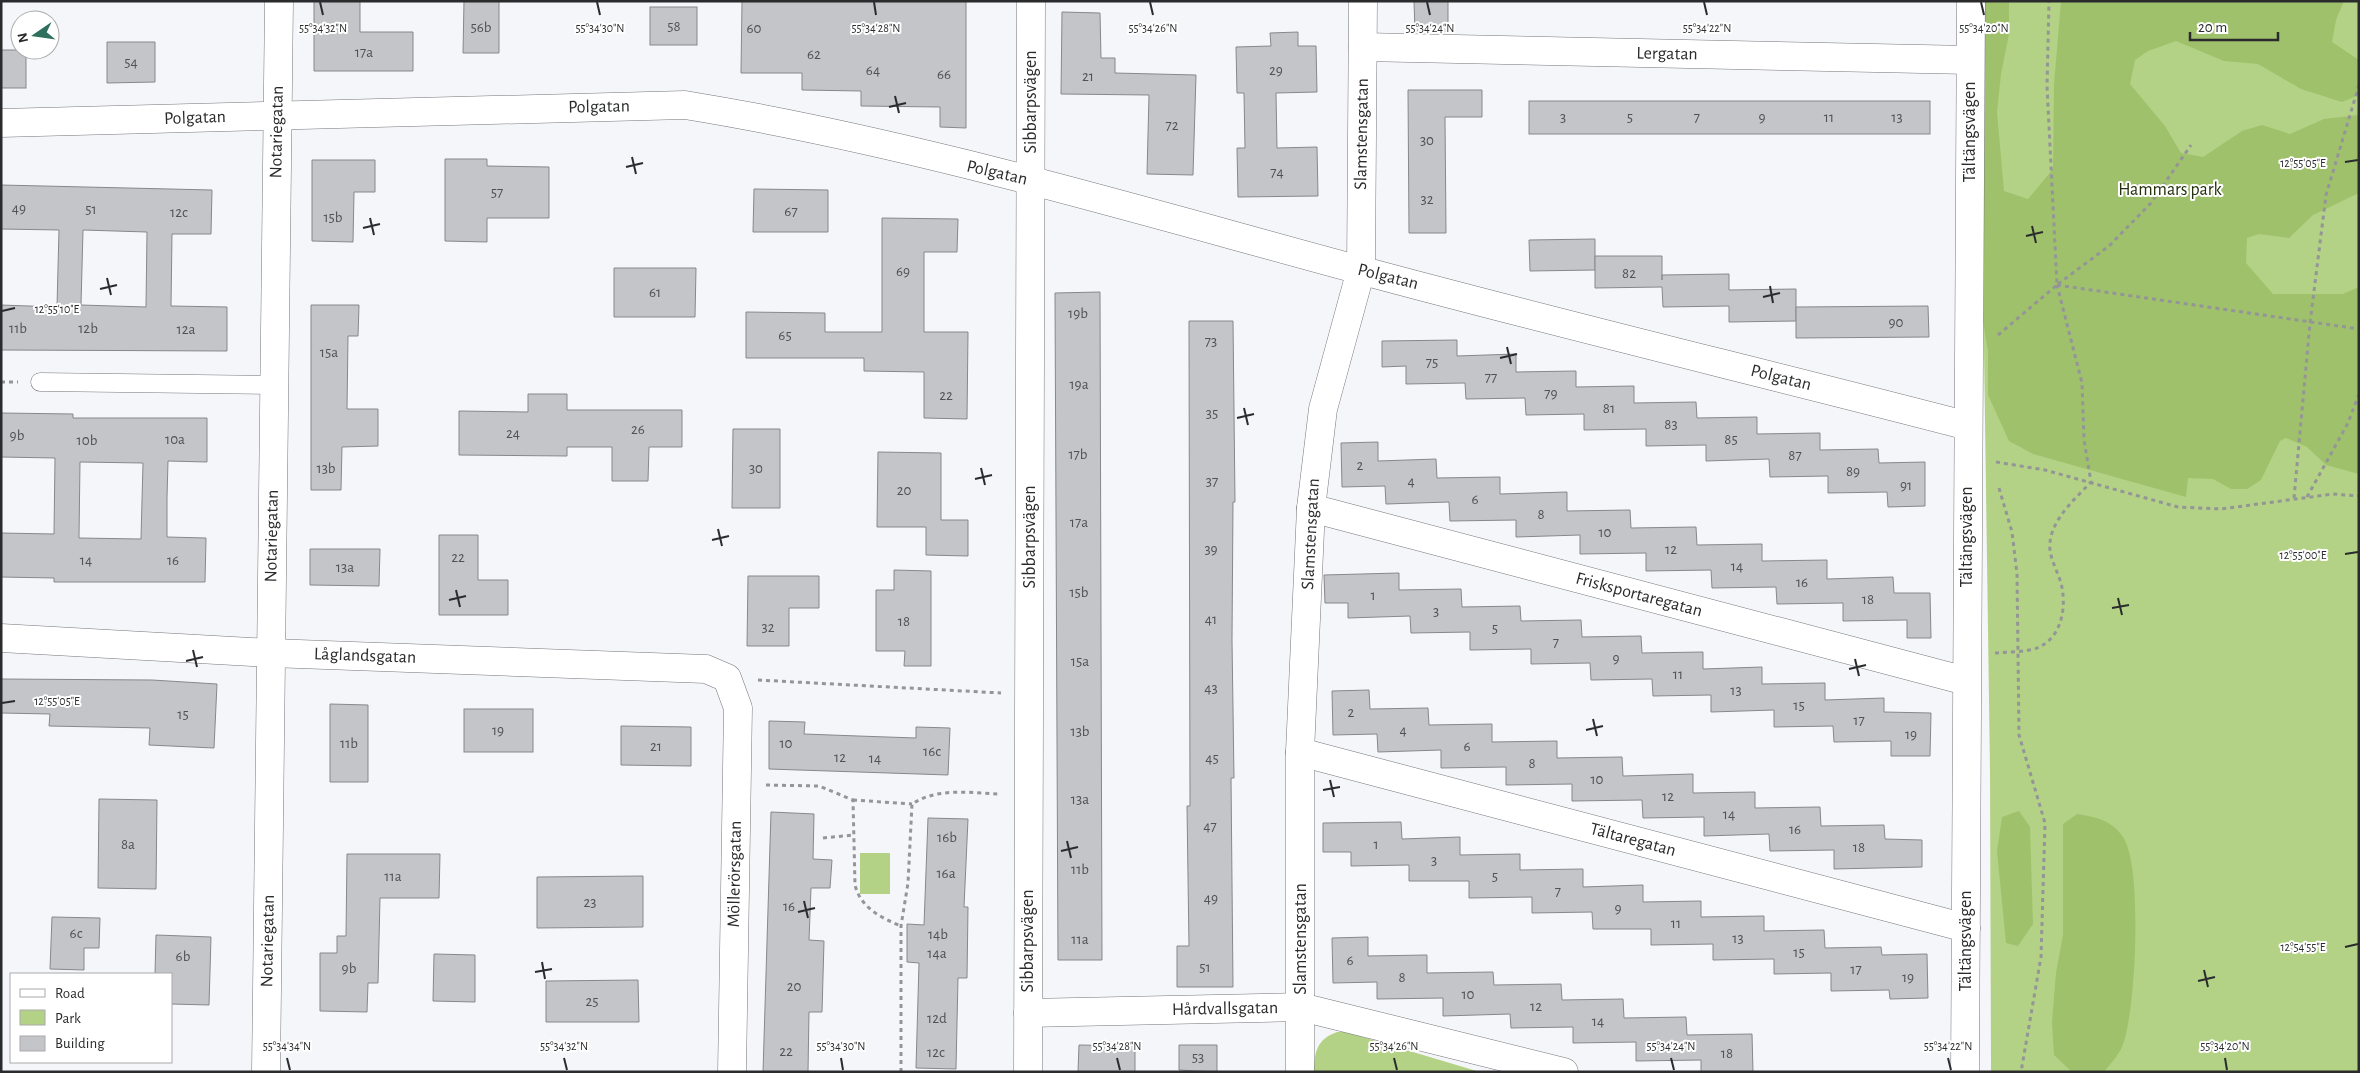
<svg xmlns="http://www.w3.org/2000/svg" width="2360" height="1073" viewBox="0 0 2360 1073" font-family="'Alegreya Sans',sans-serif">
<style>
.green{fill:#b3d285}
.forest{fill:#a0c16b}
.building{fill:#c4c5c9;stroke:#87878c;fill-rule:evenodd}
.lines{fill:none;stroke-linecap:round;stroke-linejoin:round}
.lane-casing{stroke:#76777b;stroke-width:19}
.street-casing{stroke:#76777b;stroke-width:29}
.path{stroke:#949597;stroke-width:3;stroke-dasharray:4 4;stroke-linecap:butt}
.lane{stroke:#fff;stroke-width:18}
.street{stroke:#fff;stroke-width:28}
.ticks{fill:none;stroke:#2a2b2c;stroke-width:2}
.labels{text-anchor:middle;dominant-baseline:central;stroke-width:4;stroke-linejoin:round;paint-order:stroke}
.number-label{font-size:15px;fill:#505253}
.street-label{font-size:18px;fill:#2a2b2c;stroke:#fff}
.park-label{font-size:18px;fill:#23300b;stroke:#fff}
.ticks-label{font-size:12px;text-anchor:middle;fill:#2a2b2c;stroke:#fff;stroke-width:4;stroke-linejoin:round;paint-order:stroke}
</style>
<rect width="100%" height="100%" fill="#f5f6fa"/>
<g class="green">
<path d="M1979 1H2359V1072H1991L1990 770Z"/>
<rect x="860" y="853" width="30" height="41"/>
<path d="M1337 1032H1346L1480 1072H1314C1314 1052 1317 1039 1337 1032Z"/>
</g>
<g class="forest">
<path d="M1978 1H2009V34L2001 74 1997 112 2004 191 2028 199 2053 169 2054 84 2061 1H2344L2336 20 2332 42 2359 60V95L2342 102 2301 89 2258 64 2224 61 2176 41 2148 51 2135 60 2130 84 2165 126 2181 153 2203 157 2242 131 2262 125 2290 134 2324 119 2359 115V193L2313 215 2289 238 2259 234 2247 238 2246 263 2273 294H2343L2359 287V474L2326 465 2307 447 2286 438 2280 441 2261 480 2247 489H2231L2213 479 2188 478 2186 497 2033 454 2009 441 1988 395V352L1979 296Z"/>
<path d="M2019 811 2030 827 2033 924 2018 946 2006 943 1997 851 2002 817Z"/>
<path d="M2077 814C2095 817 2112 820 2123 837 2143 865 2136 1015 2122 1047 2118 1056 2110 1064 2104 1072H2072L2054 1055 2052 1022 2056 973 2063 935V824Z"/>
</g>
<g class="building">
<path d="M314 1H360V32H413V71H314Z"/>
<path d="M464 1H499V53H463Z"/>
<path d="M742 1H966V128L940 127V107L861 106V91L802 90V73H741Z"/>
<path d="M1414 1H1448V31H1415Z"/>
<rect x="650" y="7" width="47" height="38"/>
<path d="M1062 12 1100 13 1101 58H1115V73L1196 75 1193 175 1147 174 1149 95 1061 94Z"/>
<path d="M1298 32V46H1316L1317 92 1276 93 1277 148 1317 147 1318 196 1238 197 1237 148H1245L1244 93H1237L1236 47 1271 46 1270 33Z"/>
<path d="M107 42H155V82L107 83Z"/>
<rect x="1" y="50" width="25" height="38"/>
<path d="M1408 90H1482V117H1445L1446 233H1409Z"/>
<rect x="1529" y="101" width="401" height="33"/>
<path d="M445 159H487V166L549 167V218H487V242L445 241Z"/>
<path d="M312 160H375V192H354L353 242 312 241Z"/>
<path d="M1 185 212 190 211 234H172L171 306 227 307V351L1 350V305L57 307 59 230 1 229ZM83 230 147 232 146 307 81 305Z"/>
<path d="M754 189 828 190V232H753Z"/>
<path d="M882 218 958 219 957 252H924V332H968L967 419 924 418V372L864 371V358H746V312L825 313V332H882Z"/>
<path d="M1595 239V270L1530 271 1529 240Z"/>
<path d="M1595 256H1662V280V275L1729 274V290L1796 289V321L1729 322V306L1663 307 1662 287 1595 288Z"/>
<path d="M614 268H696L695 317H614Z"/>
<path d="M1100 292 1102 960H1058L1055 293Z"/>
<path d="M311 305H359L358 336H348L347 409H378V446L342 447 341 490H311Z"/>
<path d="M1928 306 1929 337 1796 338V307Z"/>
<path d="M1189 321H1233L1235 502H1233L1232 640 1234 778H1231L1233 987H1177V946H1189L1187 806H1190Z"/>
<path d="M1457 340V356L1516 354V372L1576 371V387L1634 386V403L1696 402 1697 418 1757 417V434L1820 433V450L1878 449 1879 463 1925 462V506L1888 507 1887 492 1828 493V476L1770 477 1769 459 1706 461V445L1646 446V429L1584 430V414L1526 415 1525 398 1466 399 1465 383 1406 384V366L1382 367V341Z"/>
<path d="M528 394H567V410H682V447H649L648 481H612V447H567V456L459 455V411L528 412Z"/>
<path d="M1 413 73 414V418H207V462L168 461 167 498V537L206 538 205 582H54V578L1 577V533L54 534 55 458 1 457ZM80 462 143 463 141 539 79 538Z"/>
<path d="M733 429H780V508H732Z"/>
<path d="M1378 442V461L1436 459 1437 478 1500 477V494L1567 492V511L1630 510 1631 528 1696 527 1697 545 1762 544V561L1827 560V579L1893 577 1894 593H1930L1931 638H1907V620L1843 621V603L1777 604 1776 587 1712 588 1711 570 1646 571V553L1580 554V535L1516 537V520L1450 521 1449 502 1386 504 1385 486 1342 487 1341 443Z"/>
<path d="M878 452 941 453V520H968V556L926 555V527H877Z"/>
<path d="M439 535H478V580H508V615H439Z"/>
<path d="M310 549H380L379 586 310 585Z"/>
<path d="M894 570 931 571V666H904L905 651H876V590H894Z"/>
<path d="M1399 573V590L1461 589 1462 607 1520 606 1521 621 1581 620 1582 637 1641 636 1642 653 1703 652V669L1762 667V684L1825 683V700L1884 698V712L1931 713 1930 756H1891V741L1834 742 1833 726 1774 727V710L1711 712V695L1653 696 1652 679 1591 680 1590 663 1531 664V649L1470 650V632L1411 633 1410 616 1348 618V603H1325L1324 575Z"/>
<path d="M748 576H819V608H789V646H747Z"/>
<path d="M1 679 152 680 217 684 214 748 149 745 150 728 49 726 50 714 1 713Z"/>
<path d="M1369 690 1370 709 1428 708 1429 725 1492 724V742L1557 741V758L1622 757 1623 776 1693 774V793L1755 792V808L1820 807 1821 826 1884 825 1885 839 1922 840V867L1834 869V850L1770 851 1769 834 1704 836V817L1643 818 1642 800 1572 801V784L1506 785V767L1441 768V750L1378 752 1377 734 1333 735 1332 691Z"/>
<path d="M330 704 368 705V782H330Z"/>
<rect x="464" y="709" width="69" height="43"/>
<path d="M769 721 805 722 804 734 858 736 916 738V727L950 728 948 775 769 769Z"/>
<path d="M621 726 691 727V766L621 765Z"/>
<path d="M99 799 157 800 156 889 98 888Z"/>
<path d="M771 812 814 814 813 859 832 860 830 888H811L809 940 824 941 822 1012H809L808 1072H763Z"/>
<path d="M928 818 968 819 964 907H968L967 978H958L956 1069 916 1068 919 963 907 962V924L924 925Z"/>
<path d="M1401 822 1402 839 1460 837V855L1520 854V870L1583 869V887L1643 885V902L1701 901V917L1764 916V931L1824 930 1825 948 1881 947 1882 955 1927 954 1928 998 1890 999 1889 990 1831 991V973L1774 974V959L1713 960V944L1651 945V929H1593L1592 912 1532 913V897L1469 898V881H1409V865L1351 866V852H1323V823Z"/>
<path d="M347 854H440L439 898H380L378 983H368L367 1012 320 1011V953H337V936H346Z"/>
<path d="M643 876V927L537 928V877Z"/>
<path d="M52 917 100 918 99 948H84V970L50 969Z"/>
<path d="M156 935 211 937 209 1005 171 1004V974H155Z"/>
<path d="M1368 937V956L1427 955V973L1493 972 1494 985 1561 984 1562 1000 1623 999 1624 1018 1686 1017 1687 1035 1752 1034 1753 1072H1701V1060L1636 1061V1042L1573 1043V1027L1511 1028 1510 1014 1443 1016V998L1377 999V982L1333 983 1332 938Z"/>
<path d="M434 954 475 955V1002L433 1001Z"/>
<path d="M638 980 639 1022H546V981Z"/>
<path d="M1079 1045 1135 1046V1072H1078Z"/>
<path d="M1179 1045H1217V1072L1179 1070Z"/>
</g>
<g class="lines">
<defs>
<path id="lane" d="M40 382 274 385"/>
<g id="street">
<path d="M1363 47 1970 60"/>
<path d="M1 123 685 105C912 142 1134 209 1356 269 1559 324 1764 373 1968 426"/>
<path d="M1311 508 1966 681"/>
<path d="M1 638 271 653 706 669 727 678 738 708 732 1072"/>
<path d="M1300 752 1966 928"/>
<path d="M1028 1013 1301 1007 1564 1072"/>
<path d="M266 1072 279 1"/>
<path d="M1028 1072 1031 1"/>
<path d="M1300 1072V752L1311 508 1323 409 1361 270 1363 1"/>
<path d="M1965 1072 1971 1"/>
</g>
</defs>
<use href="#lane" class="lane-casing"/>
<use href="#street" class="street-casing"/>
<g class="path">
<path d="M2058 284 2109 246 2151 203 2191 145"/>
<path d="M2057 285 2359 329"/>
<path d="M1998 335 2057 285 2047 86 2049 1"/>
<path d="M1 382H18"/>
<path d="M1996 462 2045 470 2178 507 2221 509 2333 494 2359 496"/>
<path d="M1999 488 2012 532 2017 574 2019 735 2045 823 2041 957 2021 1072"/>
<path d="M2307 497 2348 423 2359 394"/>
<path d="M2294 498 2310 323 2326 195 2359 85"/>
<path d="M1995 653C2006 652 2028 652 2037 648 2062 638 2067 607 2061 583 2057 570 2048 555 2050 542 2053 518 2075 499 2091 482L2084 440 2082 383 2057 285"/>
<path d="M758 680 1001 693"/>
<path d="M766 785 819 786 853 800 855 885C860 907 881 918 901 926"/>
<path d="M853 800 912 804"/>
<path d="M823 838 854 835"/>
<path d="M901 1072V926L908 883 912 804C938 787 971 793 1000 794"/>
</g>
<use href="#lane" class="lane"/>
<use href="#street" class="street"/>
</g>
<path class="ticks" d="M320 2 323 15M597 2 600 15M874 2 876 15M1150 2 1153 15M1427 2 1430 15M1704 2 1707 15M1981 2 1984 15M895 96 899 113M889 107 906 103M632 157 636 174M2345 162 2358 160M626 167 643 163M370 218 374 235M2032 226 2036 243M363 228 380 224M2026 236 2043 232M107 278 111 295M1770 286 1773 303M100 289 117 285M1763 297 1780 293M2 311 15 308M1507 347 1511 364M1500 358 1517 354M1244 408 1248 425M1237 418 1254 414M981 468 985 485M975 479 992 475M718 529 722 546M712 540 729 536M2345 554 2358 552M456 590 460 607M2118 598 2122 615M449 600 466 596M2112 608 2129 605M193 650 197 667M1855 659 1859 676M186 661 203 657M1849 669 1866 665M2 703 15 701M1593 719 1597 736M1586 730 1603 726M1330 780 1334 797M1323 790 1340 787M1067 841 1071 858M1061 851 1078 847M804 901 808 918M798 912 815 908M2345 947 2358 944M542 962 545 979M2204 970 2208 987M535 972 552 969M2198 981 2215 977M287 1058 290 1070M564 1058 567 1070M841 1058 843 1070M1117 1058 1120 1070M1394 1058 1397 1070M1671 1058 1674 1070M1948 1058 1951 1070M2225 1058 2227 1070"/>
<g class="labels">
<g class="number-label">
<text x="674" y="26">58</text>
<text x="481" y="27">56b</text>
<text x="754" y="28">60</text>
<text x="364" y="52">17a</text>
<text x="814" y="54">62</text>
<text x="131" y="62">54</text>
<text x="873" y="70">64</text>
<text x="1276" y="70">29</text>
<text x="944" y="74">66</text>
<text x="1088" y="76">21</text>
<text x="1563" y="117">3</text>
<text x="1630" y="117">5</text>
<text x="1697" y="117">7</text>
<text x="1762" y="117">9</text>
<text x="1829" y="117">11</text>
<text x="1897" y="117">13</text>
<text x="1172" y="125">72</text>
<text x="1427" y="140">30</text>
<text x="1277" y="172">74</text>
<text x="497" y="192">57</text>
<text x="1427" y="199">32</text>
<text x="19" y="208">49</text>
<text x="91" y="209">51</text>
<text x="791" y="211">67</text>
<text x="179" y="212">12c</text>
<text x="333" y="217">15b</text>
<text x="903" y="271">69</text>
<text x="1629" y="273">82</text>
<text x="655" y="292">61</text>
<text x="1078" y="313">19b</text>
<text x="1896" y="322">90</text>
<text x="18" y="328">11b</text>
<text x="88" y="328">12b</text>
<text x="186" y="329">12a</text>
<text x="785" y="335">65</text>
<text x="1211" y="341">73</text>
<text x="329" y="352">15a</text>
<text x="1432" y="362">75</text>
<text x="1491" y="377">77</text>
<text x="1079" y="384">19a</text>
<text x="1551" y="393">79</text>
<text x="946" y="395">22</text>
<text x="1609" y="408">81</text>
<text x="1212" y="413">35</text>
<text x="1671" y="424">83</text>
<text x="638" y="429">26</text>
<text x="513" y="433">24</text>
<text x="17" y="435">9b</text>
<text x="175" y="439">10a</text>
<text x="1731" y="439">85</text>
<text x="87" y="440">10b</text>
<text x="1078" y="454">17b</text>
<text x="1795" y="455">87</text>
<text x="1360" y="465">2</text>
<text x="326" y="468">13b</text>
<text x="756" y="468">30</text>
<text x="1853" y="471">89</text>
<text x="1212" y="481">37</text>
<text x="1411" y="481">4</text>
<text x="1906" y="485">91</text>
<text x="904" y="490">20</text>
<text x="1475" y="499">6</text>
<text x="1541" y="514">8</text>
<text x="1079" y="522">17a</text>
<text x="1605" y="532">10</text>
<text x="1211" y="549">39</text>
<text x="1671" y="549">12</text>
<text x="458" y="557">22</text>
<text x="86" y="560">14</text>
<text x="173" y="560">16</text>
<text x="1737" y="566">14</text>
<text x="345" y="567">13a</text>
<text x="1802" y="582">16</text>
<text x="1079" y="592">15b</text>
<text x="1373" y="595">1</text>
<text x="1868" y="599">18</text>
<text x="1436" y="611">3</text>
<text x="1211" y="619">41</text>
<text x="904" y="621">18</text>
<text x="768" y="627">32</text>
<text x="1495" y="628">5</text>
<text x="1556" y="642">7</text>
<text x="1616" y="658">9</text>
<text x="1080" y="661">15a</text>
<text x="1678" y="674">11</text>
<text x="1211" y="688">43</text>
<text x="1736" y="690">13</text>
<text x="1799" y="705">15</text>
<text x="1351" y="712">2</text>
<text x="183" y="714">15</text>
<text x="1859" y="720">17</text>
<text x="498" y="730">19</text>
<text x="1403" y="730">4</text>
<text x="1080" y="731">13b</text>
<text x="1911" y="734">19</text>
<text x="349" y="743">11b</text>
<text x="786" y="743">10</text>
<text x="656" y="746">21</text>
<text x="1467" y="746">6</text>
<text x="932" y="751">16c</text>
<text x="840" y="757">12</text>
<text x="875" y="758">14</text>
<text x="1212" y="758">45</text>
<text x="1532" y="763">8</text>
<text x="1597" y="779">10</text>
<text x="1668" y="796">12</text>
<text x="1080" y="799">13a</text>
<text x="1729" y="814">14</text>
<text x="1210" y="826">47</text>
<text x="1795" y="829">16</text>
<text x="947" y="837">16b</text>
<text x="128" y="844">8a</text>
<text x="1376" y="844">1</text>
<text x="1859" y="847">18</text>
<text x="1434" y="860">3</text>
<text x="1080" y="869">11b</text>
<text x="946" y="873">16a</text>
<text x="393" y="876">11a</text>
<text x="1495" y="876">5</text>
<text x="1558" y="891">7</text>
<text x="1211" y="898">49</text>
<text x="590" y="902">23</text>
<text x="789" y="906">16</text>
<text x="1618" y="908">9</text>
<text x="1676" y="923">11</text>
<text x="76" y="933">6c</text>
<text x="938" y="934">14b</text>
<text x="1738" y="938">13</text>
<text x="1080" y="939">11a</text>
<text x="1799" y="952">15</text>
<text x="937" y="953">14a</text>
<text x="183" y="956">6b</text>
<text x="1350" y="960">6</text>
<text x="1205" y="967">51</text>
<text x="349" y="968">9b</text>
<text x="1856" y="969">17</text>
<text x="1402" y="977">8</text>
<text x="1908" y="977">19</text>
<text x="794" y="986">20</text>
<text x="1468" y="994">10</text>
<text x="592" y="1001">25</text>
<text x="1536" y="1006">12</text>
<text x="937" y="1018">12d</text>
<text x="1598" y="1021">14</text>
<text x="786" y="1051">22</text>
<text x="936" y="1052">12c</text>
<text x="1727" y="1053">18</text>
<text x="1198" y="1057">53</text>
</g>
<g class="street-label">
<text transform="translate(1667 54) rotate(1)">Lergatan</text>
<text transform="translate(1031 102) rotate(-90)">Sibbarpsvägen</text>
<text transform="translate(599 107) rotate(-1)">Polgatan</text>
<text transform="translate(195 118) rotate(-2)">Polgatan</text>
<text transform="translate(277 132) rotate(-89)">Notariegatan</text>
<text transform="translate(1970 132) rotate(-90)">Tältängsvägen</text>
<text transform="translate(1362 134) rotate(-89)">Slamstensgatan</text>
<text transform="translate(997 173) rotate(13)">Polgatan</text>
<text transform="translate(1388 277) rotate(14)">Polgatan</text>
<text transform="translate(1781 378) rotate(14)">Polgatan</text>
<text transform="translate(1311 534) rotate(-87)">Slamstensgatan</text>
<text transform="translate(272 536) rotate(-89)">Notariegatan</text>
<text transform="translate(1030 537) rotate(-90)">Sibbarpsvägen</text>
<text transform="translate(1967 537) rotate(-90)">Tältängsvägen</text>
<text transform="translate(1639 595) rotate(15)">Frisksportaregatan</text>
<text transform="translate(365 656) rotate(2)">Låglandsgatan</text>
<text transform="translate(1633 840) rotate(15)">Tältaregatan</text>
<text transform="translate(735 874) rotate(-89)">Möllerörsgatan</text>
<text transform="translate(1301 939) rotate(-90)">Slamstensgatan</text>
<text transform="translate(268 941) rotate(-89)">Notariegatan</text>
<text transform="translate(1028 941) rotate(-90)">Sibbarpsvägen</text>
<text transform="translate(1966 941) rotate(-90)">Tältängsvägen</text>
<text transform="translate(1225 1009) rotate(-1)">Hårdvallsgatan</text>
</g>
<g class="park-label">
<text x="2170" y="190">Hammars park</text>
</g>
</g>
<g class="ticks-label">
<text x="323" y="32">55°34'32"N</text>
<text x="600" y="32">55°34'30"N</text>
<text x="876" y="32">55°34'28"N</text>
<text x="1153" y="32">55°34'26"N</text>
<text x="1430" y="32">55°34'24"N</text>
<text x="1707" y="32">55°34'22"N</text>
<text x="1984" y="32">55°34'20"N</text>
<text x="2303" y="167">12°55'05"E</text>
<text x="57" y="313">12°55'10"E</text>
<text x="2303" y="559">12°55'00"E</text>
<text x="57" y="705">12°55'05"E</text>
<text x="2303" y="951">12°54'55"E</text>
<text x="287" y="1050">55°34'34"N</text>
<text x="564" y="1050">55°34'32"N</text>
<text x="841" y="1050">55°34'30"N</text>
<text x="1117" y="1050">55°34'28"N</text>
<text x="1394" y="1050">55°34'26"N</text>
<text x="1671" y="1050">55°34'24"N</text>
<text x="1948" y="1050">55°34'22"N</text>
<text x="2225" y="1050">55°34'20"N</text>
</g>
<rect width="2360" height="1073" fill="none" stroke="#2a2b2c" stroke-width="5"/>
<rect x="10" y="973" width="162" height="90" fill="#ffffff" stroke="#aaaaab"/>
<rect x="20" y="989" width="25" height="8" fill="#ffffff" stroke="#aaaaab"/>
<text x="55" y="998" font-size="15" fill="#2a2b2c">Road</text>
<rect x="20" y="1010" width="25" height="15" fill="#b3d285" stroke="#aaaaab"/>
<text x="55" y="1023" font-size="15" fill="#2a2b2c">Park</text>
<rect x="20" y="1036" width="25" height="15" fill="#c4c5c9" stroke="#aaaaab"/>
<text x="55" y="1048" font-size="15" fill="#2a2b2c">Building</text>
<g transform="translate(35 35) rotate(257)"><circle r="24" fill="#ffffff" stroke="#aaaaab"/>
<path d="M0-4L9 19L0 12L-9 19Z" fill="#2f6f5d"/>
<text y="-8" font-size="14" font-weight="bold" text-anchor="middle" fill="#2a2b2c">N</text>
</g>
<path d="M2190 32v8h88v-8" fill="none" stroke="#2a2b2c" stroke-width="2.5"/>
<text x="2198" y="32" font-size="15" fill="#2a2b2c" stroke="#ffffff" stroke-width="4" paint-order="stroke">20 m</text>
</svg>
